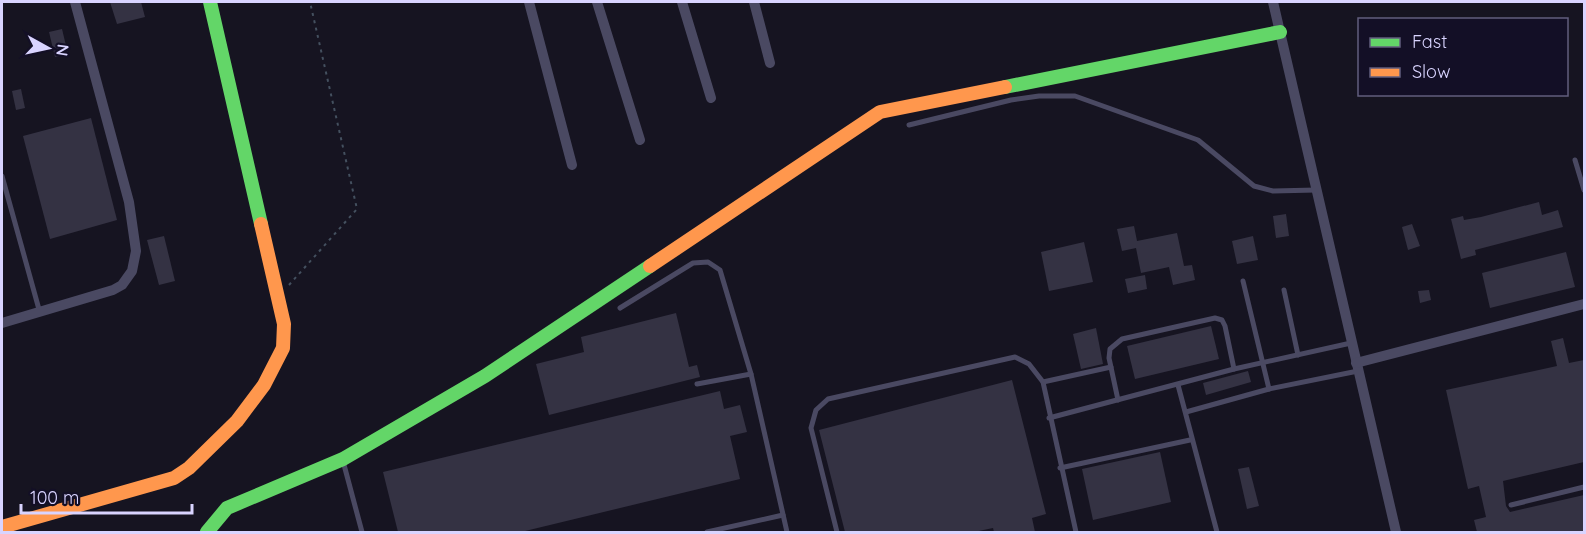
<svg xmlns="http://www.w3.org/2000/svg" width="1586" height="534" viewBox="0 0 1586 534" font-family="Quicksand,sans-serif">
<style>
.building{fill:#343243}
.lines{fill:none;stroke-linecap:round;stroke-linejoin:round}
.path{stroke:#44505f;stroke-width:2;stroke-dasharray:3 4.5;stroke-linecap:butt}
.lane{stroke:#4a4962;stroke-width:5}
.street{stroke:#4a4962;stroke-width:10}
.fast{stroke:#63d668;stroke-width:14}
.slow{stroke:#ff974d;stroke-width:14}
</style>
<rect width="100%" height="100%" fill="#161421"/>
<g class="building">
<path d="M110 2H141L145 17 117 24Z"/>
<path d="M62 29 68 54 55 57 49 32Z"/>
<path d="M21 89 25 108 16 110 12 91Z"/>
<path d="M91 118 117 220 50 239 23 136Z"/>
<path d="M1539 202 1542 215 1558 210 1563 227 1475 250 1476 255 1461 259 1451 219 1463 216 1464 220 1481 217Z"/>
<path d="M1286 214 1289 236 1276 238 1273 216Z"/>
<path d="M1412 224 1420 246 1408 250 1402 227Z"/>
<path d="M1134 226 1137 241 1177 233 1184 266 1192 265 1195 280 1173 285 1169 267 1141 273 1136 248 1122 251 1117 229Z"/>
<path d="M164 236 175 281 159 285 147 240Z"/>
<path d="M1253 236 1258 260 1237 264 1232 241Z"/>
<path d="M1084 242 1093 282 1049 291 1041 252Z"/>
<path d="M1566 252 1575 287 1490 308 1482 273Z"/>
<path d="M1145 275 1147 289 1128 293 1125 279Z"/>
<path d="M1429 290 1431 300 1420 303 1418 291Z"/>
<path d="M676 313 689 367 697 365 700 377 549 415 536 364 584 352 581 337Z"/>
<path d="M1211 326 1219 359 1135 379 1127 346Z"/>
<path d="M1096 328 1103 364 1081 369 1073 334Z"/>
<path d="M1563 338 1569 363 1584 360V462L1503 481 1506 506 1510 512 1584 495V532H1477L1474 520 1486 517 1479 486 1468 489 1446 390 1557 366 1551 341Z"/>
<path d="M1248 371 1251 382 1206 395 1203 383Z"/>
<path d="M1012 380 1046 514 1032 518 1035 532H994L993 528 974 532H845L819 430Z"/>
<path d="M720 391 724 409 740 405 747 432 730 436 740 479 521 532H398L383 472Z"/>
<path d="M1160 452 1171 502 1093 520 1082 469Z"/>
<path d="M1249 467 1259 506 1247 509 1238 469Z"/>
</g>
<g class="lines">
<path class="path" d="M289 285 357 209 310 2"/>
<g class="lane">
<path d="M909 125 1011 100 1039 96H1075L1198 140 1254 186 1273 191 1316 190"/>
<path d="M1575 160 1584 190"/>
<path d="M2 176 40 313"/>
<path d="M1243 281 1269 389"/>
<path d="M1284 290 1298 355"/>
<path d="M620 308 693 263 708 262 720 270 751 374 787 532"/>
<path d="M1043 382 1111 367"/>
<path d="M697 384 751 374"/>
<path d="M1178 385 1217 532"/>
<path d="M1118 400 1109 358 1110 349 1122 339 1215 318 1222 320 1225 326 1234 369"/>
<path d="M1186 412 1269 389 1358 371"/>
<path d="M1049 418 1234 369 1351 343"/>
<path d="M343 461 362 532"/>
<path d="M1060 468 1190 440"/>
<path d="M1511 505 1584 487"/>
<path d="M707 532 783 515"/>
<path d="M837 532 811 428 816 410 828 399 1015 357 1029 364 1043 382 1076 532"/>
</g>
<g class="street">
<path d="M529 2 572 165"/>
<path d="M597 2 640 140"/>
<path d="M682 2 711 98"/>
<path d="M754 2 770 63"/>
<path d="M1273 2 1396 532"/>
<path d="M2 323 113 290 122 285 132 271 136 251 129 202 75 2"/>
<path d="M1356 363 1584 304"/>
</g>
<g class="fast">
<path d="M210 2 261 224"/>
<path d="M1005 87 1280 32"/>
<path d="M207 532 227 508 343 459 485 376 650 266"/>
</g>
<g class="slow">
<path d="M650 266 880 112 1005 87"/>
<path d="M2 527 174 478 189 468 237 421 264 385 283 348 284 324 261 224"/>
</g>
</g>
<rect width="1586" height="534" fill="none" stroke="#d9d4ff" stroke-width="6"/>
<rect x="1358" y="18" width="210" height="78" fill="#130f26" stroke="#625e7d" stroke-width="1.5"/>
<rect x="1370" y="38" width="30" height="9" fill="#63d668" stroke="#625e7d" stroke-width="1.5"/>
<text x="1412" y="48" font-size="18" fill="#d9d4ff">Fast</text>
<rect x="1370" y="68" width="30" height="9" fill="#ff974d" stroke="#625e7d" stroke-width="1.5"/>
<text x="1412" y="78" font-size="18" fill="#d9d4ff">Slow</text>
<g transform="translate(48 48) rotate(98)" stroke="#130f26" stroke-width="4.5" paint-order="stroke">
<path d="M0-4.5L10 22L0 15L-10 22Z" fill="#d9d4ff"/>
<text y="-9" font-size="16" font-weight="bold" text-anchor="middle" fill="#d9d4ff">N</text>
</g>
<path d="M21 504v9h171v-9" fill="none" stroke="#d9d4ff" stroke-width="3"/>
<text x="30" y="504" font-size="18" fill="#d9d4ff" stroke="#130f26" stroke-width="4.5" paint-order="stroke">100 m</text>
</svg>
